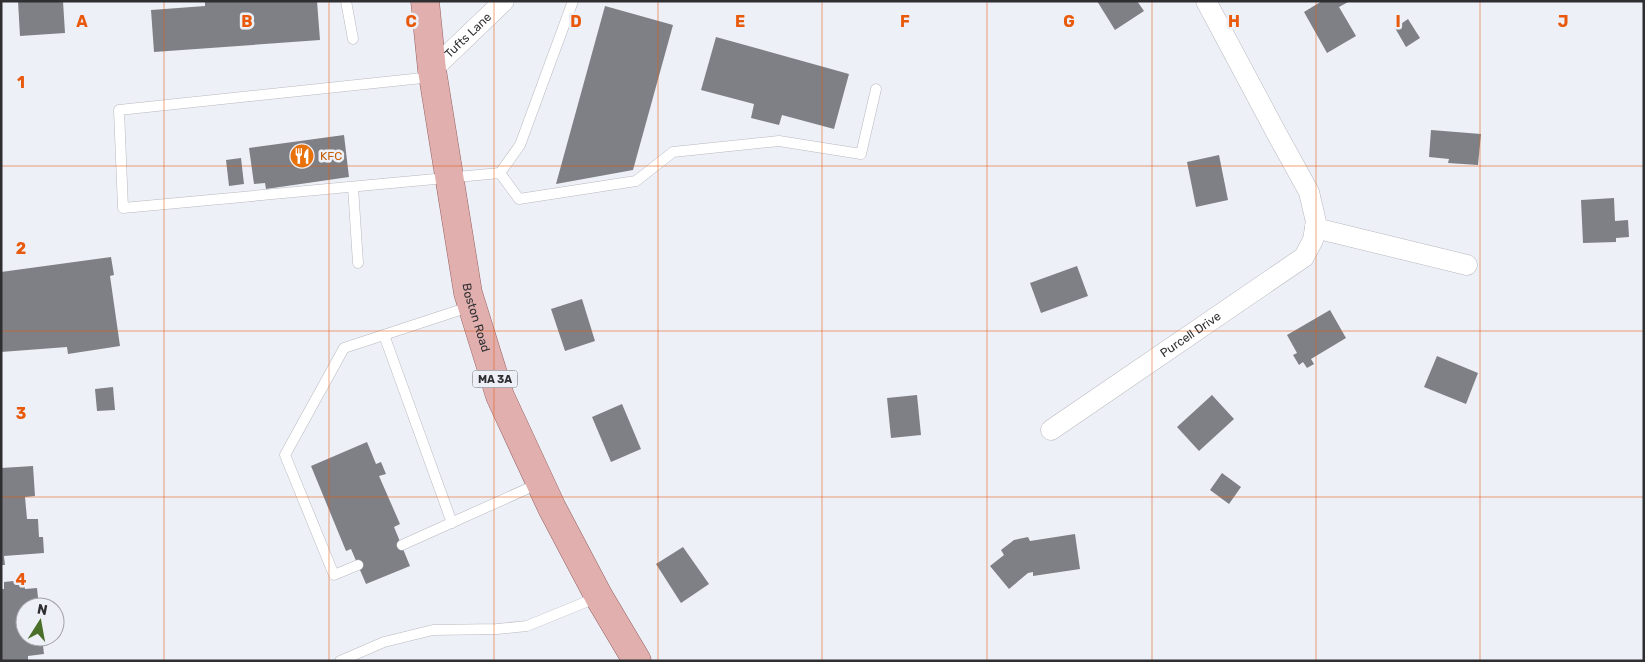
<svg xmlns="http://www.w3.org/2000/svg" width="1645" height="662" viewBox="0 0 1645 662" font-family="Rubik,sans-serif">
<style>
.building{fill:#7f8086}
.lines{fill:none;stroke-linecap:round;stroke-linejoin:round}
.service-casing{stroke:#b7b9bf;stroke-width:11}
.minor-casing{stroke:#b7b9bf;stroke-width:21}
.primary-casing{stroke:#956060;stroke-width:29}
.service{stroke:#fff;stroke-width:10}
.minor{stroke:#fff;stroke-width:20}
.primary{stroke:#e0afae;stroke-width:28}
.grid{fill:none;stroke:#e8590c;stroke-width:1;stroke-opacity:0.55}
.labels{text-anchor:middle;dominant-baseline:central;stroke-width:5;stroke-linejoin:round;paint-order:stroke}
.shield{fill:#eef0f7;stroke:#68696d;stroke-width:1}
.shield-label{font-size:11px;font-weight:bold;fill:#2f2f32}
.street-label{font-size:12px;fill:#2f2f32;stroke:#eef0f7}
.food-label{font-size:12px;fill:#c56008;stroke:#eef0f7;text-anchor:start}
.grid-label{font-size:16px;text-anchor:middle;font-weight:bold;fill:#e8590c;stroke:#eef0f7;stroke-width:5;stroke-linejoin:round;paint-order:stroke}
</style>
<rect width="100%" height="100%" fill="#eef0f7"/>
<g class="building">
<path d="M18 1H63L65 33 20 36Z"/>
<path d="M205 1H317L320 40 154 52 151 10 205 6Z"/>
<path d="M1097 1H1137L1144 11 1115 30Z"/>
<path d="M1322 1H1350L1339 7 1356 36 1327 53 1304 12Z"/>
<path d="M605 6 673 25 633 170 556 184Z"/>
<path d="M1408 19 1420 38 1406 47 1395 28Z"/>
<path d="M716 37 849 74 834 129 782 115 779 125 751 118 754 104 701 90Z"/>
<path d="M1431 130 1481 134 1478 165 1448 163 1449 159 1429 157Z"/>
<path d="M344 135 349 177 266 189 265 183 254 184 249 148Z"/>
<path d="M1219 155 1228 200 1196 207 1187 162Z"/>
<path d="M241 158 244 184 229 186 226 160Z"/>
<path d="M1614 198 1615 221 1628 220 1629 237 1616 238V242L1583 243 1581 200Z"/>
<path d="M111 257 114 275 110 276 120 346 68 354 67 347 1 352V272Z"/>
<path d="M1077 266 1088 296 1041 313 1030 283Z"/>
<path d="M582 299 595 341 565 351 551 309Z"/>
<path d="M1330 310 1346 338 1311 359 1314 364 1307 368 1303 362 1299 365 1293 355 1297 353 1287 335Z"/>
<path d="M1437 356 1478 373 1466 404 1424 387Z"/>
<path d="M113 387 115 410 97 411 95 389Z"/>
<path d="M917 395 921 435 891 438 887 398Z"/>
<path d="M1212 395 1234 419 1199 451 1177 427Z"/>
<path d="M622 404 641 449 611 462 592 417Z"/>
<path d="M367 442 376 464 381 462 386 474 379 476 400 524 394 527 410 566 366 584 351 549 346 551 311 466Z"/>
<path d="M33 466 35 496 25 497 27 519H38L39 537H43L44 553 4 556 5 565H1V468Z"/>
<path d="M1222 473 1241 487 1229 504 1210 490Z"/>
<path d="M1075 534 1080 569 1033 576V572L1028 573 1009 589 990 566 1004 555 1001 550 1014 540 1028 537 1030 541Z"/>
<path d="M683 547 709 584 681 603 656 564Z"/>
<path d="M24 580 25 589 37 588 39 607H25V637H42L44 654 28 656V661H1V589H4V582Z"/>
</g>
<g class="lines">
<defs>
<g id="service">
<path d="M346 1 353 39"/>
<path d="M432 77 119 110 123 208 500 173 519 199 636 181 673 152 779 141 861 154 876 89"/>
<path d="M500 173 520 145 573 1"/>
<path d="M353 187 358 263"/>
<path d="M384 335 452 523"/>
<path d="M402 545 540 483"/>
<path d="M358 565 334 575 285 455 344 348 472 306"/>
<path d="M340 661 384 642 433 630 497 629 527 626 598 597"/>
</g>
<g id="minor">
<path d="M1206 1 1278 136 1309 192 1316 222 1315 228"/>
<path id="s1" d="M432 70 504 1"/>
<path id="s2" d="M1051 430 1304 257 1313 240 1315 228 1467 265"/>
</g>
<g id="primary">
<path id="s3" d="M425 1 432 70 468 293 500 396 552 508 599 597 637 661"/>
</g>
</defs>
<use href="#service" class="service-casing"/>
<use href="#minor" class="minor-casing"/>
<use href="#primary" class="primary-casing"/>
<use href="#service" class="service"/>
<use href="#minor" class="minor"/>
<use href="#primary" class="primary"/>
</g>
<path class="grid" d="M164 1V661M329 1V661M494 1V661M658 1V661M822 1V661M987 1V661M1152 1V661M1316 1V661M1480 1V661M1 166H1644M1 331H1644M1 497H1644"/>
<defs>
<symbol id="restaurant-disc" viewBox="-11 -11 22 22"><circle r="9.5" fill="#e8710a" stroke="#eef0f7"/><path d="M-5-6h1v4h1v-4h1v4h1v-4h1v5L-1.5 .5V6h-2V.5L-5-1ZM5-6V6H3V1.5H1.5Q1.5-4 5-6Z" fill="#fff"/></symbol>
</defs>
<g fill-rule="evenodd">
<use href="#restaurant-disc" x="288" y="142" width="28" height="28"/>
</g>
<g class="labels">
<rect class="shield" x="472.5" y="370.5" width="45" height="17" rx="4"/>
<g class="shield-label">
<text x="495" y="379">MA 3A</text>
</g>
<g class="street-label">
<text stroke="none"><textPath href="#s1" startOffset="50">Tufts Lane</textPath></text>
<text stroke="none"><textPath href="#s3" startOffset="321">Boston Road</textPath></text>
<text stroke="none"><textPath href="#s2" startOffset="169">Purcell Drive</textPath></text>
</g>
<g class="food-label">
<text x="320" y="156">KFC</text>
</g>
</g>
<g class="grid-label">
<text x="82" y="27">A</text>
<text x="247" y="27">B</text>
<text x="411" y="27">C</text>
<text x="576" y="27">D</text>
<text x="740" y="27">E</text>
<text x="905" y="27">F</text>
<text x="1069" y="27">G</text>
<text x="1234" y="27">H</text>
<text x="1398" y="27">I</text>
<text x="1563" y="27">J</text>
<text x="21" y="88">1</text>
<text x="21" y="254">2</text>
<text x="21" y="419">3</text>
<text x="21" y="585">4</text>
</g>
<rect width="1645" height="662" fill="none" stroke="#2f2f32" stroke-width="5"/>
<g transform="translate(40 622) rotate(11)"><circle r="24" fill="#eef0f7" stroke="#a2a3a8"/>
<path d="M0-4L9 19L0 12L-9 19Z" fill="#4a6f28"/>
<text y="-8" font-size="14" font-weight="bold" text-anchor="middle" fill="#2f2f32">N</text>
</g>
</svg>
